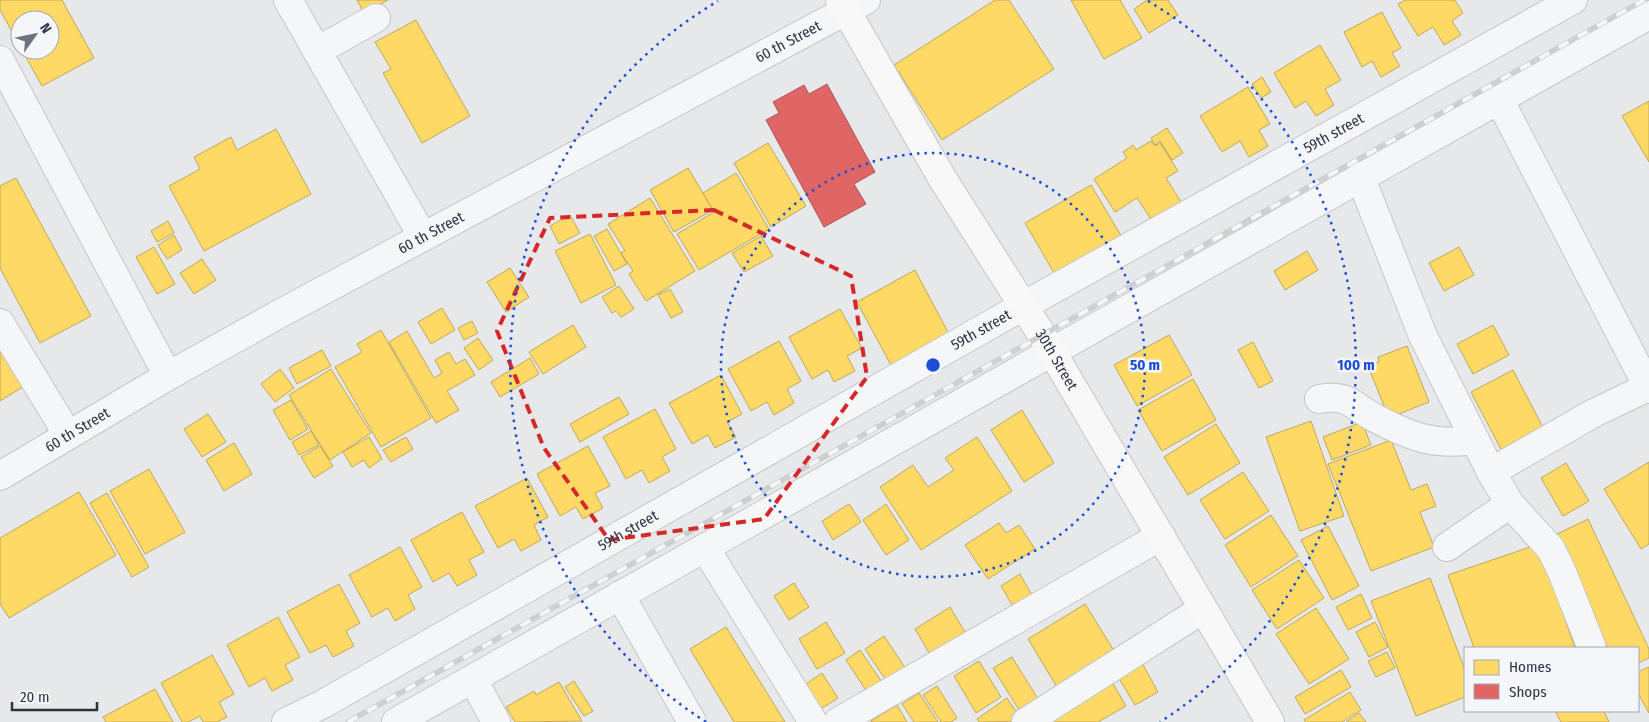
<svg xmlns="http://www.w3.org/2000/svg" width="1649" height="722" viewBox="0 0 1649 722" font-family="'Fira Sans Condensed',sans-serif">
<style>
.homes{fill:#ffd966;stroke:#bfa85c}
.shops{fill:#e06666;stroke:#aa575c}
.lines{fill:none;stroke-linecap:round;stroke-linejoin:round}
.minor-casing{stroke:#c4c6c8;stroke-width:30}
.major-casing{stroke:#c2c5c8;stroke-width:30}
.minor{stroke:#f5f6f7;stroke-width:28}
.major{stroke:#f8f8f8;stroke-width:28}
.rail-casing{stroke:#cecfd2;stroke-width:5.5}
.rail{stroke:#f4f6f9;stroke-width:4;stroke-dasharray:11;stroke-linecap:butt}
.marked{fill:none;stroke:#d62828;stroke-width:4;stroke-dasharray:10 6;stroke-linejoin:round}
.ring{fill:none;stroke:#1d4ed8;stroke-width:2.5;stroke-dasharray:2.5 5}
.labels{text-anchor:middle;dominant-baseline:central;stroke-width:5;stroke-linejoin:round;paint-order:stroke}
.street-label{font-size:15px;fill:#2b3445;stroke:#f4f6f9}
.centre{fill:#1d4ed8;stroke:#f4f6f9;stroke-width:2.5}
.ring-label{font-size:15px;text-anchor:middle;font-weight:bold;fill:#1d4ed8;stroke:#f4f6f9;stroke-width:5;stroke-linejoin:round;paint-order:stroke}
</style>
<rect width="100%" height="100%" fill="#e6e8ea"/>
<g class="homes">
<path d="M0 0H62L94 58 42 86 22 50H50V20H20V46L0 10Z"/>
<path d="M357 0H388L364 13Z"/>
<path d="M995 0H1009L1054 69 942 140 894 65Z"/>
<path d="M1071 0H1120L1142 38 1104 59Z"/>
<path d="M1147 0H1168L1178 15 1149 33 1134 9Z"/>
<path d="M1405 0H1455L1463 13 1452 21 1461 35 1444 45 1433 27 1418 36 1398 4Z"/>
<path d="M1382 12 1401 48 1392 53 1400 66 1381 77 1372 61 1362 67 1344 32Z"/>
<path d="M416 20 470 116 422 143 383 73 391 69 375 42Z"/>
<path d="M1320 45 1341 80 1325 89 1334 105 1316 116 1306 101 1295 108 1274 73Z"/>
<path d="M1262 77 1271 92 1261 98 1252 84Z"/>
<path d="M1248 87 1270 124 1259 130 1268 146 1249 157 1240 141 1222 152 1200 116Z"/>
<path d="M1649 101V162L1622 116Z"/>
<path d="M1167 128 1183 153 1172 160 1160 141 1155 145 1151 138Z"/>
<path d="M276 129 311 194 204 251 169 186 200 169 194 157 231 137 237 150Z"/>
<path d="M1151 141 1155 146 1160 143 1178 171 1166 178 1183 205 1154 224 1137 198 1115 212 1094 179 1127 158 1123 152 1133 145 1136 150Z"/>
<path d="M768 143 806 206 771 227 734 163Z"/>
<path d="M688 168 713 210 674 232 650 190Z"/>
<path d="M736 173 769 229 699 270 677 234 714 212 703 193Z"/>
<path d="M16 178 91 316 40 343 0 268V186Z"/>
<path d="M1091 185 1126 244 1060 283 1025 223Z"/>
<path d="M650 198 695 271 646 301 629 274 633 271 621 253 625 251 608 224Z"/>
<path d="M570 215 580 233 559 244 550 226Z"/>
<path d="M168 221 174 233 157 242 151 231Z"/>
<path d="M607 229 627 264 614 271 594 236Z"/>
<path d="M590 234 616 285 581 303 555 251Z"/>
<path d="M174 235 182 250 167 259 158 245Z"/>
<path d="M761 236 773 256 744 272 732 253Z"/>
<path d="M154 247 175 284 157 294 136 257Z"/>
<path d="M1459 247 1474 275 1444 291 1429 263Z"/>
<path d="M1307 251 1318 270 1285 290 1274 271Z"/>
<path d="M202 259 216 280 194 294 180 273Z"/>
<path d="M510 268 529 297 506 312 487 282Z"/>
<path d="M915 270 950 336 892 367 857 302Z"/>
<path d="M619 286 634 309 621 317 616 311 612 313 602 297Z"/>
<path d="M670 289 683 312 671 318 658 295Z"/>
<path d="M442 308 455 330 431 344 418 322Z"/>
<path d="M840 309 862 348 847 356 855 371 834 382 828 370 812 379 789 337Z"/>
<path d="M472 321 478 333 464 340 458 328Z"/>
<path d="M573 325 586 347 543 374 529 352Z"/>
<path d="M1493 325 1509 355 1473 374 1457 344Z"/>
<path d="M381 330 431 418 381 447 335 367 362 352 357 344Z"/>
<path d="M407 331 434 378 442 373 435 360 449 352 456 364 465 359 475 375 447 391 459 410 436 423 389 342Z"/>
<path d="M1169 335 1192 375 1137 406 1114 365Z"/>
<path d="M478 338 493 360 479 370 464 348Z"/>
<path d="M779 341 801 381 787 389 794 403 774 415 767 402 751 411 728 369Z"/>
<path d="M0 342 26 385 0 401Z"/>
<path d="M1253 342 1273 381 1259 388 1238 350Z"/>
<path d="M1407 346 1429 402 1389 418 1368 366 1379 362 1378 357Z"/>
<path d="M322 350 331 366 297 384 289 368Z"/>
<path d="M530 358 539 374 500 397 491 382Z"/>
<path d="M280 369 294 388 275 402 261 384Z"/>
<path d="M331 369 371 433 330 460 289 395Z"/>
<path d="M1513 370 1546 433 1504 455 1471 392Z"/>
<path d="M721 375 742 414 727 422 736 437 715 448 708 435 692 444 669 403Z"/>
<path d="M1193 379 1216 420 1162 451 1138 410Z"/>
<path d="M619 397 629 414 580 442 570 424Z"/>
<path d="M291 400 308 429 290 440 273 410Z"/>
<path d="M655 409 676 449 662 457 670 471 649 483 642 470 626 479 603 437Z"/>
<path d="M1022 410 1054 463 1024 482 991 430Z"/>
<path d="M208 414 226 442 202 457 184 429Z"/>
<path d="M1311 421 1344 516 1300 531 1266 437Z"/>
<path d="M1362 422 1371 445 1332 460 1323 437Z"/>
<path d="M1216 424 1240 463 1188 495 1164 457Z"/>
<path d="M311 431 319 445 299 455 292 442Z"/>
<path d="M369 437 382 459 369 468 364 460 352 467 343 452Z"/>
<path d="M406 437 413 449 391 462 383 450Z"/>
<path d="M977 437 1012 491 921 550 880 487 913 465 928 487 954 470 945 458Z"/>
<path d="M1391 440 1411 490 1427 484 1436 506 1420 512 1434 547 1371 571 1328 464Z"/>
<path d="M234 443 252 474 224 491 206 460Z"/>
<path d="M320 446 333 466 314 478 301 457Z"/>
<path d="M588 446 610 486 595 493 603 508 583 519 576 507 560 516 537 474Z"/>
<path d="M1649 462V544L1641 549 1604 489Z"/>
<path d="M1566 463 1589 501 1563 516 1541 478Z"/>
<path d="M149 469 185 532 145 554 110 491Z"/>
<path d="M1243 472 1269 511 1225 539 1200 500Z"/>
<path d="M527 478 548 517 534 525 541 540 521 551 514 539 498 548 475 506Z"/>
<path d="M79 492 116 555 9 618 0 604V538Z"/>
<path d="M107 493 149 567 132 577 90 503Z"/>
<path d="M849 504 861 522 833 540 822 521Z"/>
<path d="M886 504 909 540 886 555 863 520Z"/>
<path d="M462 512 484 552 469 560 477 575 457 586 449 573 433 582 411 540Z"/>
<path d="M1271 515 1298 556 1251 587 1225 545Z"/>
<path d="M1588 519 1649 649V658L1638 663V648H1608L1555 535Z"/>
<path d="M999 523 1006 533 1019 525 1035 549 988 579 965 545Z"/>
<path d="M1328 526 1359 586 1332 600 1301 540Z"/>
<path d="M1539 544 1575 648H1474L1448 575Z"/>
<path d="M400 547 422 587 408 595 415 609 395 621 388 608 372 617 349 575Z"/>
<path d="M1299 560 1324 598 1277 629 1252 590Z"/>
<path d="M1020 574 1034 599 1015 610 1001 586Z"/>
<path d="M1430 578 1465 670V697L1416 716 1371 601Z"/>
<path d="M794 583 809 607 789 620 774 596Z"/>
<path d="M339 584 360 623 346 631 354 646 333 657 326 645 310 653 287 612Z"/>
<path d="M1361 594 1372 618 1348 630 1336 607Z"/>
<path d="M1085 604 1118 657 1060 692 1028 639Z"/>
<path d="M950 607 971 642 935 663 915 629Z"/>
<path d="M1316 608 1349 659 1309 684 1276 634Z"/>
<path d="M278 617 300 657 285 665 293 680 272 691 265 678 249 687 227 645Z"/>
<path d="M826 622 845 653 817 669 799 639Z"/>
<path d="M1375 622 1388 647 1369 657 1356 632Z"/>
<path d="M726 627 785 722H734L690 649Z"/>
<path d="M884 636 908 672 889 685 865 649Z"/>
<path d="M860 650 884 685 869 695 846 660Z"/>
<path d="M1387 652 1395 668 1376 677 1368 661Z"/>
<path d="M212 655 234 694 219 702 227 717 217 722H203L200 716 188 722H182L161 683Z"/>
<path d="M1012 657 1043 707 1024 718 993 668Z"/>
<path d="M979 661 1001 697 976 713 954 676Z"/>
<path d="M1142 663 1158 692 1135 705 1118 677Z"/>
<path d="M1649 667V713L1638 693V672Z"/>
<path d="M1341 670 1351 687 1305 714 1295 697Z"/>
<path d="M822 673 838 698 816 712 800 688Z"/>
<path d="M574 681 593 711 584 716 565 687Z"/>
<path d="M559 682 582 721 515 722 506 707 534 691 536 695Z"/>
<path d="M1112 682 1126 706 1098 722H1045Z"/>
<path d="M937 686 957 718 951 722H941L923 695Z"/>
<path d="M155 689 173 722H106L103 717Z"/>
<path d="M1350 692 1361 710 1342 722H1306L1304 720Z"/>
<path d="M919 693 938 722H914L902 704Z"/>
<path d="M1007 698 1022 721 979 722 977 719Z"/>
<path d="M897 705 907 722H872L871 721Z"/>
<path d="M1555 711H1604L1609 722H1561Z"/>
<path d="M1359 713 1366 722H1346Z"/>
</g>
<path class="shops" d="M827 84 875 172 854 184 866 204 824 227 766 120 779 113 773 102 804 85 809 94Z"/>
<g class="lines">
<defs>
<g id="minor">
<path d="M288 0 423 237"/>
<path d="M317 51 376 18"/>
<path d="M0 60 168 376"/>
<path d="M1499 99 1649 389"/>
<path d="M1360 176 1423 336 1491 472 1510 504 1447 547"/>
<path d="M0 323 68 435"/>
<path d="M1319 399C1349 394 1351 405 1375 418 1411 437 1435 446 1475 440"/>
<path d="M1491 472 1592 414 1648 387"/>
<path id="s1" d="M0 476 168 376 281 313 866 0"/>
<path d="M1510 504 1551 549 1562 572 1592 648"/>
<path d="M705 548 813 722"/>
<path d="M620 595 692 722"/>
<path d="M473 679 496 722"/>
<path id="s2" d="M286 722 323 704 1023 306 1573 0"/>
<path d="M396 722 1649 15"/>
<path d="M838 722 1161 536"/>
<path d="M1026 722 1203 609"/>
</g>
<g id="major">
<path id="s3" d="M840 0 942 178 1042 335 1270 722"/>
</g>
</defs>
<use href="#minor" class="minor-casing"/>
<use href="#major" class="major-casing"/>
<use href="#minor" class="minor"/>
<use href="#major" class="major"/>
<defs>
<path id="rail" d="M348 722 1644 0"/>
</defs>
<use href="#rail" class="rail-casing"/>
<use href="#rail" class="rail"/>
</g>
<path class="marked" d="M714 210 851 276 867 377 764 519 609 540 544 448 497 331 550 218Z"/>
<g class="ring">
<circle cx="933" cy="365" r="212"/>
<path d="M706 722A423 423 0 0 1 718 1M1148 1A423 423 0 0 1 1160 722"/>
</g>
<g class="labels">
<g class="street-label">
<text stroke="none"><textPath href="#s1" startOffset="900">60 th Street</textPath></text>
<text stroke="none"><textPath href="#s2" startOffset="1202">59th street</textPath></text>
<text stroke="none"><textPath href="#s1" startOffset="495">60 th Street</textPath></text>
<text stroke="none"><textPath href="#s2" startOffset="798">59th street</textPath></text>
<text stroke="none"><textPath href="#s3" startOffset="420">30th Street</textPath></text>
<text stroke="none"><textPath href="#s1" startOffset="90">60 th Street</textPath></text>
<text stroke="none"><textPath href="#s2" startOffset="392">59th street</textPath></text>
</g>
</g>
<circle cx="933" cy="365" r="8" class="centre"/>
<g class="ring-label">
<text x="1145" y="370">50 m</text>
<text x="1356" y="370">100 m</text>
</g>
<rect x="1464" y="647" width="175" height="65" fill="#f4f6f9" stroke="#a4a8b1"/>
<rect x="1474" y="660" width="25" height="15" fill="#ffd966" stroke="#a4a8b1"/>
<text x="1509" y="672" font-size="15" fill="#2b3445">Homes</text>
<rect x="1474" y="684" width="25" height="15" fill="#e06666" stroke="#a4a8b1"/>
<text x="1509" y="697" font-size="15" fill="#2b3445">Shops</text>
<g transform="translate(35 35) rotate(57)"><circle r="24" fill="#f4f6f9" stroke="#a4a8b1"/>
<path d="M0-4L9 19L0 12L-9 19Z" fill="#6c737f"/>
<text y="-8" font-size="14" font-weight="bold" text-anchor="middle" fill="#2b3445">N</text>
</g>
<path d="M12 702v8h85v-8" fill="none" stroke="#2b3445" stroke-width="2.5"/>
<text x="20" y="702" font-size="15" fill="#2b3445" stroke="#f4f6f9" stroke-width="4" paint-order="stroke">20 m</text>
</svg>
